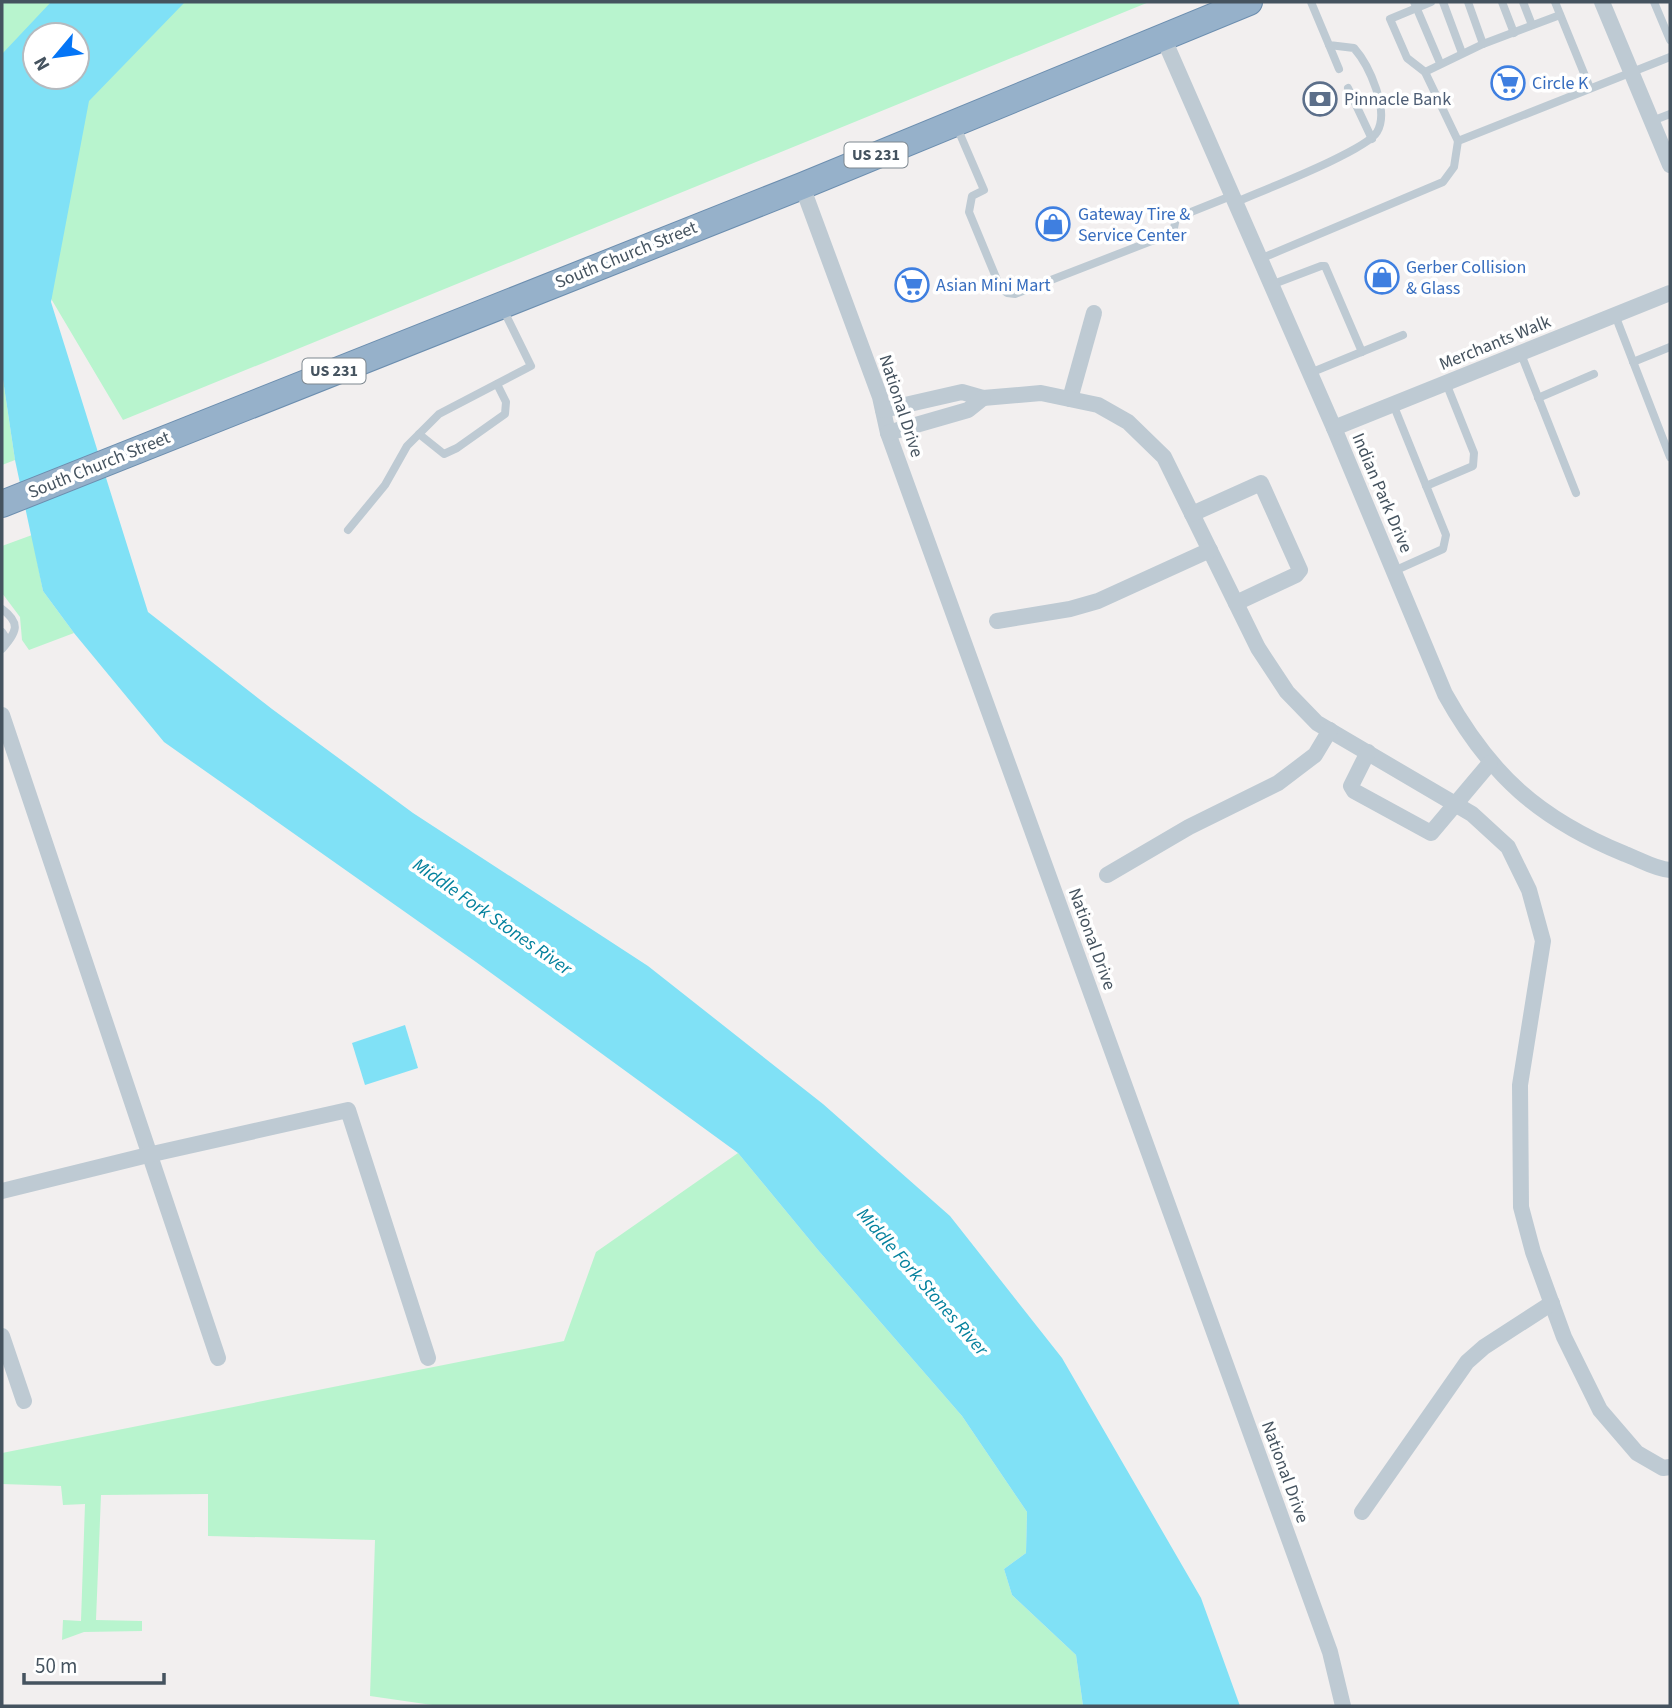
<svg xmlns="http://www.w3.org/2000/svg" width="1672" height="1708" viewBox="0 0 1672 1708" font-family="'Source Sans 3',sans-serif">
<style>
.green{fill:#b8f4ce;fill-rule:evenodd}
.water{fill:#80e1f6;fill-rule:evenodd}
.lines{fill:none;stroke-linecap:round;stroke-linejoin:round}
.trunk-casing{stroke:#6c8eaf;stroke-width:28}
.service{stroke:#becad3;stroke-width:8}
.minor{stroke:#becad3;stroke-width:16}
.trunk{stroke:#96b1ca;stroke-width:26}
.labels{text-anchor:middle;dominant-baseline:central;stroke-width:7;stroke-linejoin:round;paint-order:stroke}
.shield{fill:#fff;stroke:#7d878f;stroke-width:2}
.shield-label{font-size:16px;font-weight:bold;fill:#45535f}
.shop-label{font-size:18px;fill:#366cbe;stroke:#fff;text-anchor:start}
.service-label{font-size:18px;fill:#4e5e75;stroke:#fff;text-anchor:start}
.street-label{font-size:18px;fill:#45535f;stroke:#fff}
.water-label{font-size:19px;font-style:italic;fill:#03819d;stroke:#fff}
</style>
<rect width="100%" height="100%" fill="#f2efef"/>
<g class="green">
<path d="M2 2H1149L123 420 2 216ZM35 35H77V77H35Z"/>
<path d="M2 373 15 460 2 465Z"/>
<path d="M32 535 43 591 74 633 29 650 22 640 20 617 2 593V546Z"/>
<path d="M738 1153 818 1250 962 1416 1027 1512 1026 1553 1004 1569 1012 1595 1076 1655 1083 1706H439L370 1696 375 1540 208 1536V1494L101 1495 96 1620 142 1621V1631L84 1632 62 1640 63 1620 81 1621 85 1504 63 1505 61 1486 2 1484V1453L564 1341 596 1252Z"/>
</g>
<g class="water">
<path d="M51 2H185L89 101 51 302 148 612 272 709 413 813 648 966 823 1104 950 1216 1062 1358 1201 1598 1240 1706H1083L1076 1655 1012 1595 1004 1569 1026 1553 1027 1512 962 1416 818 1250 738 1153 476 962 164 742 74 633 43 591 15 460 2 373V54ZM35 35H77V77H35Z"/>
<path d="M405 1025 418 1068 365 1085 352 1043Z"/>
</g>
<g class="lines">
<defs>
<path id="trunk" d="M2 504 802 186 1249 2"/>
</defs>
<use href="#trunk" class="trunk-casing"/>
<g class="service">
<path d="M1414 2 1440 63"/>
<path d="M1431 2 1390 19 1407 58 1425 72 1458 141"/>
<path d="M1443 2 1462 53"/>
<path d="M1468 2 1483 44"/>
<path d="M1502 2 1514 33"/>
<path d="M1523 2 1532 25"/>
<path d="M1555 2 1590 88"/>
<path d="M1654 2 1670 40"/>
<path d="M1329 45 1339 69"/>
<path d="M1425 72 1483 44 1560 15"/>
<path d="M1348 88 1372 139"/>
<path d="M1652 121 1670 114"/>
<path d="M956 125 984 190 972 196 969 212 1000 287 1007 293 1015 294 1167 235 1174 228 1176 218 1231 196"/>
<path d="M1234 203C1261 191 1366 151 1377 132 1390 111 1369 65 1354 48L1329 45 1311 2"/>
<path d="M1260 259 1443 182 1454 167 1458 141 1670 57"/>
<path d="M1271 285 1321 266H1325L1362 352"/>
<path d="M1615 315 1670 457"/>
<path d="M1521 354 1576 493"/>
<path d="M1633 362 1670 347"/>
<path d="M1310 373 1403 335"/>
<path d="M1538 398 1594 374"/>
<path d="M1393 404 1446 535 1443 549 1394 571"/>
<path d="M419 434 444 454 457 448 505 414 506 402 497 384"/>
<path d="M1426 486 1473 466 1474 453 1446 383"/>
<path d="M348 530 385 485 407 446 439 414 531 366 502 307"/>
<path d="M2 609C22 624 16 632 2 649"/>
<path d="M2 632 8 641"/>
</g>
<g class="minor">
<path d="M1602 2 1670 165"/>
<path d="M1163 37 1334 428 1445 694C1490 775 1539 819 1625 854 1639 859 1655 869 1670 870"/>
<path d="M802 186 880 397 888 433 1330 1652 1343 1706"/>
<path d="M1070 399 1094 313"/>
<path d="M883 410 962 392 983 398 1041 393 1098 405 1128 422 1164 457 1258 648 1287 692 1317 723 1472 814 1508 847 1529 890 1543 941 1520 1085 1521 1207 1533 1252 1564 1337 1600 1410 1637 1453 1663 1468 1670 1467"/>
<path d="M1334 428 1670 293"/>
<path d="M888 433 968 410 983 398"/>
<path d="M1192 514 1261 483 1300 570 1296 575 1236 603"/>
<path d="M997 621 1070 609 1098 601 1210 550"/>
<path d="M2 715 218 1358"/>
<path d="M1368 752 1351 786 1354 791 1431 833 1490 763"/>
<path d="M1107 875 1189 827 1278 783 1315 755 1330 730"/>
<path d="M2 1191 148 1155 348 1110 428 1358"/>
<path d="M2 1336 24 1401"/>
<path d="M1362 1512 1467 1362 1484 1347 1552 1303"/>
</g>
<use href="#trunk" class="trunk"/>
</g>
<defs>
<symbol id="supermarket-ring" viewBox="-11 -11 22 22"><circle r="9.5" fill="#fff" stroke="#3f7fe0" stroke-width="1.5"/><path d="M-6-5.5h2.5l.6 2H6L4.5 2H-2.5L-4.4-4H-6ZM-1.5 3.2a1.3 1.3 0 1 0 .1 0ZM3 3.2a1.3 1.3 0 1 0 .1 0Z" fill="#3f7fe0"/></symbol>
<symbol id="bank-ring" viewBox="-11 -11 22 22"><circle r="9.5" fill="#fff" stroke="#5c6f8a" stroke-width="1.5"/><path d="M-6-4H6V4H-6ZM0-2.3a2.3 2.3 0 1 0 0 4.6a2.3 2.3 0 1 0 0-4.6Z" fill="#5c6f8a"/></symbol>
<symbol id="shop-ring" viewBox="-11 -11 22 22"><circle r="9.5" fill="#fff" stroke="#3f7fe0" stroke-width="1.5"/><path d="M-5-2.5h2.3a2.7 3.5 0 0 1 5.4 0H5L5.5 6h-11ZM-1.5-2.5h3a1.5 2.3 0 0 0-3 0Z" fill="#3f7fe0"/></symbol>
</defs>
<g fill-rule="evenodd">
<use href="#supermarket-ring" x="1489" y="64" width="38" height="38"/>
<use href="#bank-ring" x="1301" y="80" width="38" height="38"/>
<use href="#shop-ring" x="1034" y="205" width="38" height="38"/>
<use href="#shop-ring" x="1363" y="258" width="38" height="38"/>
<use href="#supermarket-ring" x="893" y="266" width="38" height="38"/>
</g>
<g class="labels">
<g class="shield">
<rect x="844.5" y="142.5" width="63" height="25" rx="5"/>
<rect x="302.5" y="358.5" width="63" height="25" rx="5"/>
</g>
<g class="shield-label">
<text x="876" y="155">US 231</text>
<text x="334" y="371">US 231</text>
</g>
<g class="shop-label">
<text x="1532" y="83">Circle K</text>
<text x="1078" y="214">Gateway Tire &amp;<tspan x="1078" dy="21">Service Center</tspan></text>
<text x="1406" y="267">Gerber Collision<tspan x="1406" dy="21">&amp; Glass</tspan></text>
<text x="936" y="285">Asian Mini Mart</text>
</g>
<g class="service-label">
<text x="1344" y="99">Pinnacle Bank</text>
</g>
<g class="street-label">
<text transform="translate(626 255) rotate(-22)">South Church Street</text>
<text transform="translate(1495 343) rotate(-22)">Merchants Walk</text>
<text transform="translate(901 406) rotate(72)">National Drive</text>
<text transform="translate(99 465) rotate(-22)">South Church Street</text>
<text transform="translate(1382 493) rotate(67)">Indian Park Drive</text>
<text transform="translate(1092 939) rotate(70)">National Drive</text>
<text transform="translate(1285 1472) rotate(70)">National Drive</text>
</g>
<g class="water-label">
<text transform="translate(492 917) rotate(35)">Middle Fork Stones River</text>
<text transform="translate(922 1282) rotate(49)">Middle Fork Stones River</text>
</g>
</g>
<rect width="1672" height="1708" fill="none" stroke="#45535f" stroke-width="7"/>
<g transform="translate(56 56) rotate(241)"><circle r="33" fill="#ffffff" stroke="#b5babf" stroke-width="2"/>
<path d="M0-5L12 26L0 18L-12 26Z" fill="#0475f6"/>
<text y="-10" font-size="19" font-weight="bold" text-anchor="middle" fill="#45535f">N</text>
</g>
<path d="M24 1673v10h140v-10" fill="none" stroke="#45535f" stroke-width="3.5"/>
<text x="35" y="1673" font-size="21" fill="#45535f" stroke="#ffffff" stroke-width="5" paint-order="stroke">50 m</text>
</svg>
